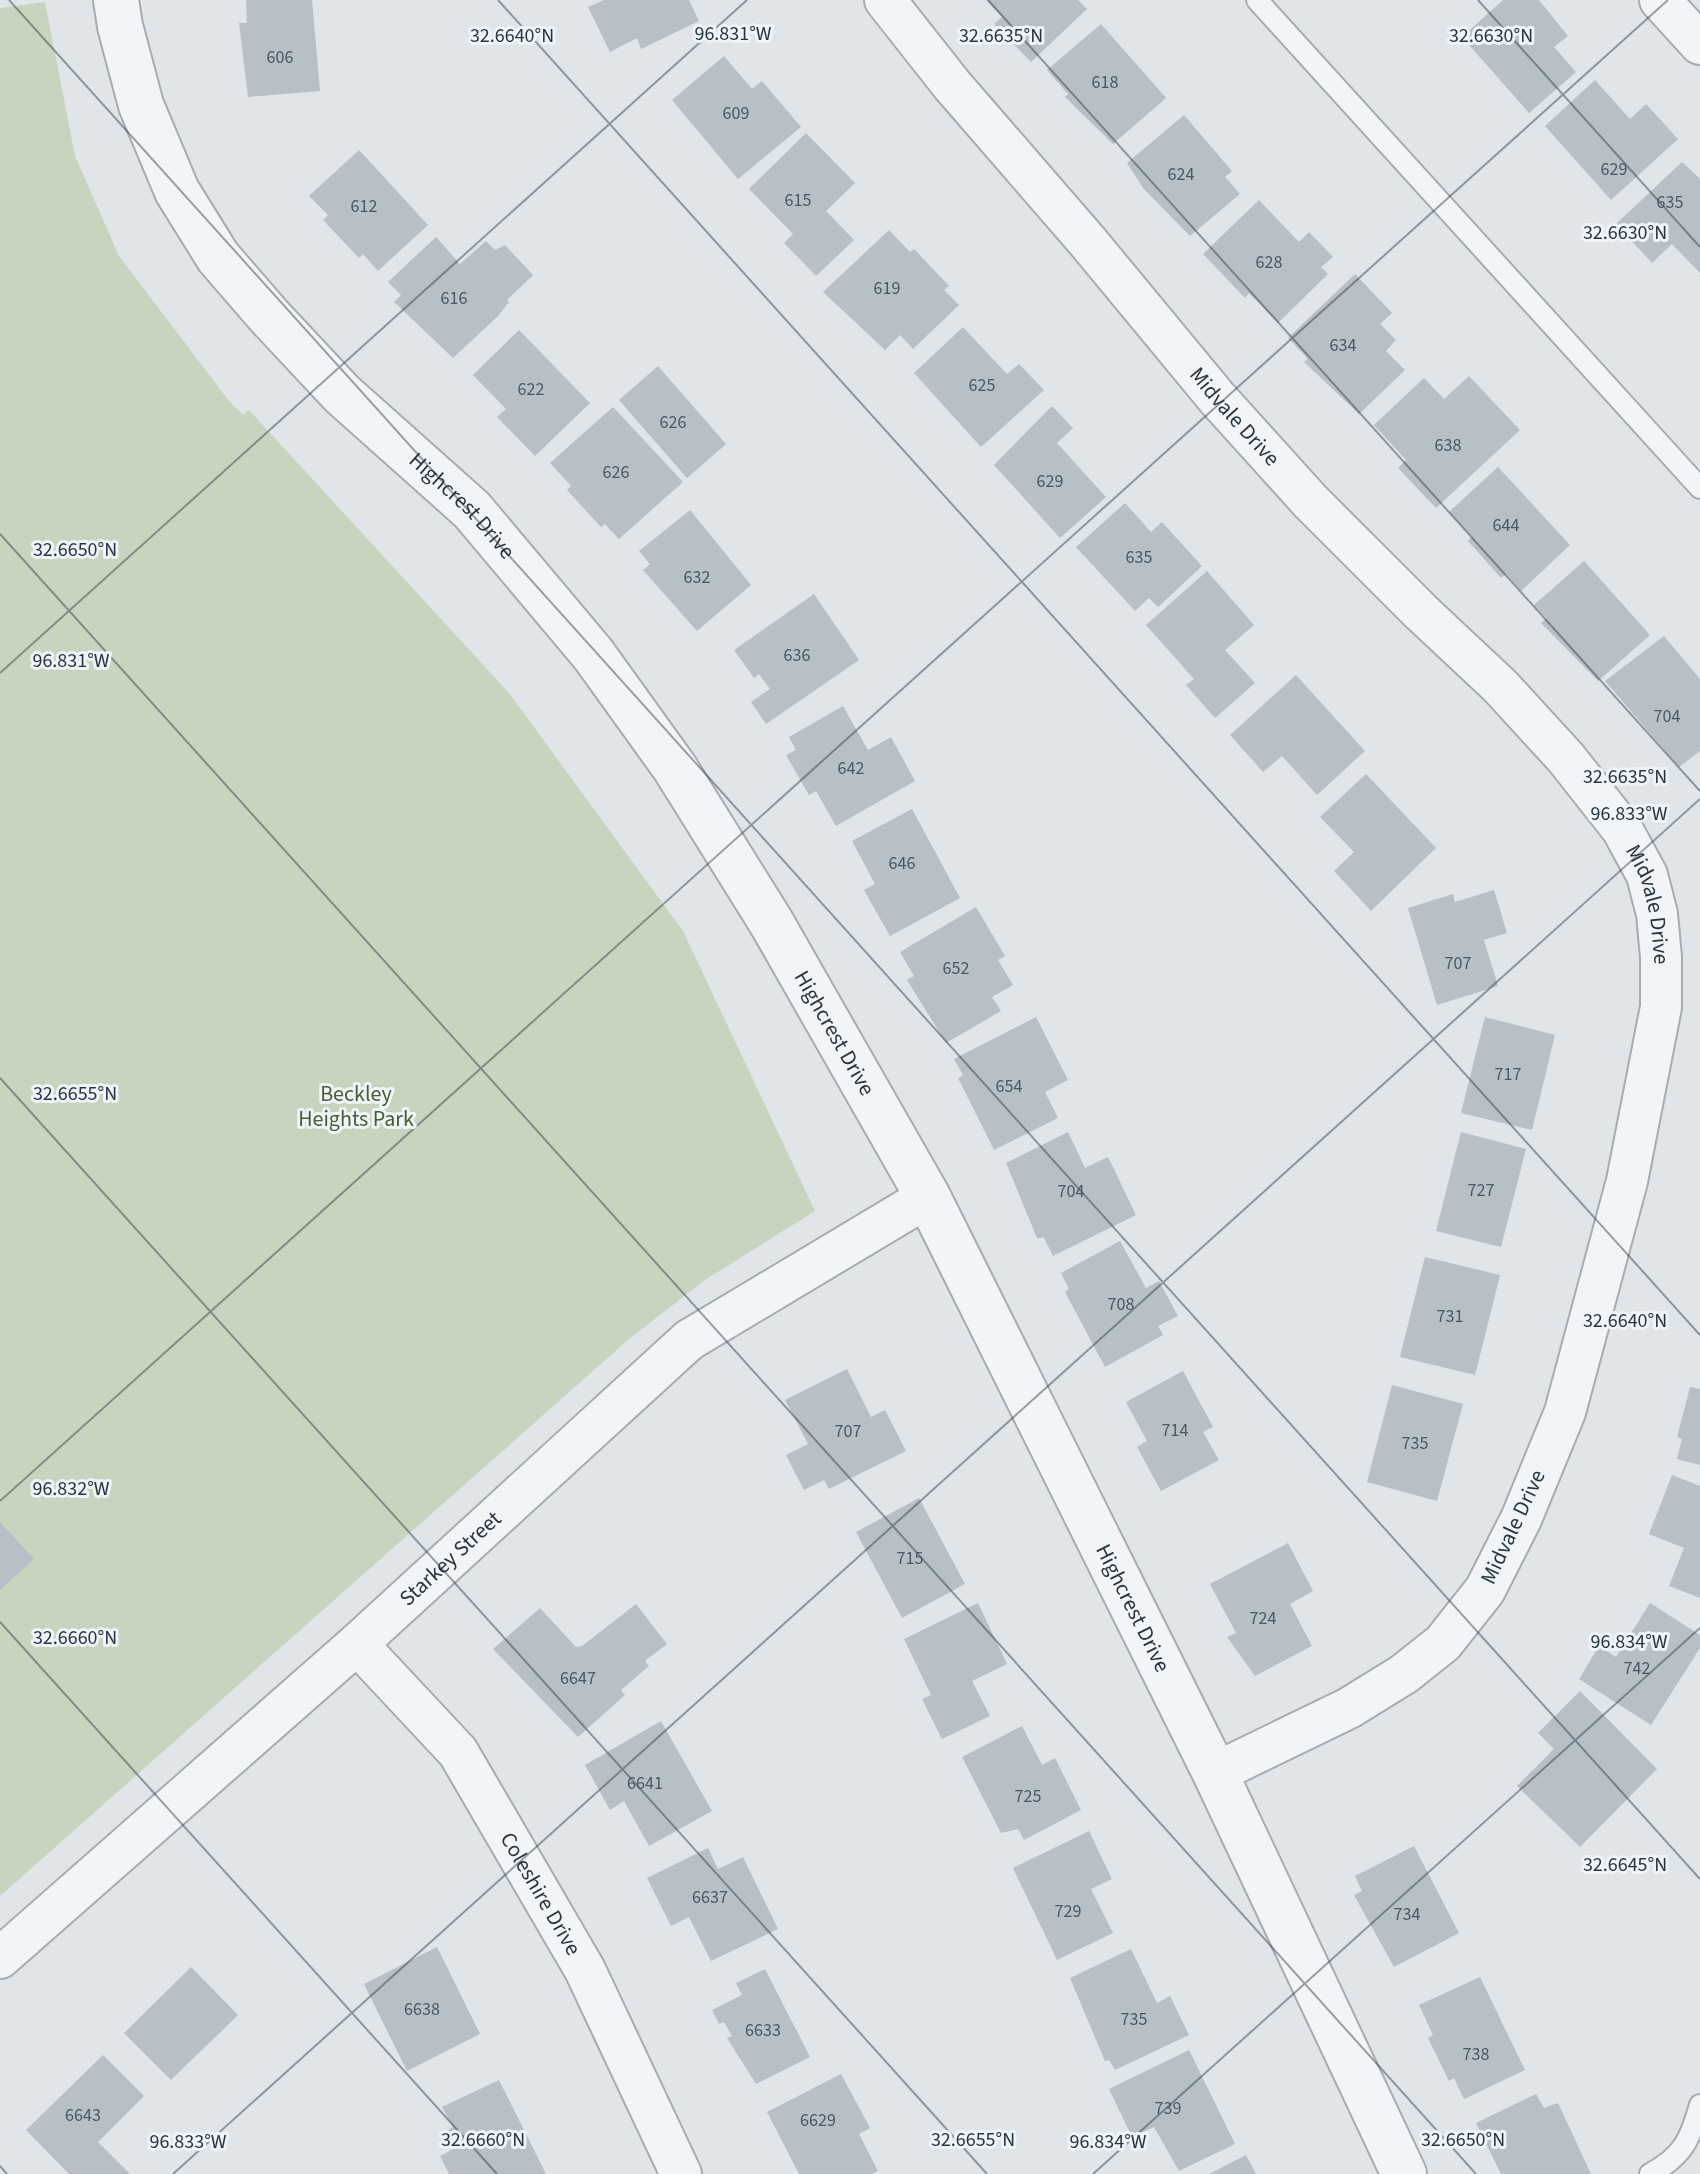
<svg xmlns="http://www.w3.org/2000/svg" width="1700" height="2174" viewBox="0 0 1700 2174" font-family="'Source Sans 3',sans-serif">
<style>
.green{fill:#c9d4bf}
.building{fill:#b6c0c6}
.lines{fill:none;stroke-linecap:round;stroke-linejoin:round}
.service-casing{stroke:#a4adb3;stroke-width:24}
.minor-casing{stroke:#a4adb3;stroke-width:44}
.tertiary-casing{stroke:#a4adb3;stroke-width:48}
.service{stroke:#f2f5f7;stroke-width:20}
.minor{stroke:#f2f5f7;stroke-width:40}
.tertiary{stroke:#f2f5f7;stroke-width:44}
.ticks{fill:none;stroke:#273641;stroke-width:2;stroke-opacity:0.45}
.labels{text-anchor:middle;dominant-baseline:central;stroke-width:6;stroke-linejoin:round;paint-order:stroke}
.number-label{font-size:18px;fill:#4b5862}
.street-label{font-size:22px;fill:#273641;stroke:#eef4f7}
.park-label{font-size:22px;fill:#455e33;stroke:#eef4f7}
.ticks-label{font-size:20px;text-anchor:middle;fill:#273641;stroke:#eef4f7;stroke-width:6;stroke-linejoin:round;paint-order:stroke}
</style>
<rect width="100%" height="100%" fill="#dfe5e9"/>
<path class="green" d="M45 2 75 156 119 256 229 401 243 415 249 410 509 693 683 931 815 1211 705 1280 629 1339 0 1896V8Z"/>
<g class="building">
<path d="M246 0H312L320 91 248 97 239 23H247Z"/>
<path d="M604 0H689L699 21 641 49 637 38 610 52 588 7Z"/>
<path d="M986 0H1078L1087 9 1031 62 994 24 1002 17Z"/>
<path d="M1503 0H1539L1568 36 1554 47 1576 72 1529 113 1462 37Z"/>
<path d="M1101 24 1166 98 1113 144 1065 97 1068 94 1047 70Z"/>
<path d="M724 56 752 89 762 81 801 127 738 179 672 100Z"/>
<path d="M1595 80 1630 119 1646 104 1678 139 1611 200 1545 126Z"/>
<path d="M1184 115 1232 171 1225 177 1240 194 1190 236 1143 188 1127 163Z"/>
<path d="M806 133 855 183 826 211 854 240 816 276 784 243 793 234 749 189Z"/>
<path d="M359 150 428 225 378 271 363 254 359 258 323 220 328 215 309 196Z"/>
<path d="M1682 162 1700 179V273L1672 244 1652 263 1616 224Z"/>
<path d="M1259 200 1299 242 1309 232 1333 257 1321 267 1328 274 1278 323 1249 293 1245 298 1203 254Z"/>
<path d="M889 230 910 252 914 249 949 286 944 290 959 305 913 349 900 335 885 350 823 292Z"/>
<path d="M436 237 460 264 486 241 495 250 505 245 533 275 507 300 509 302 498 316 453 358 394 302 401 295 388 282Z"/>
<path d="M1355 274 1392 313 1380 324 1396 340 1386 351 1405 370 1359 414 1304 362 1308 359 1288 338Z"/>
<path d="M963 327 1007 374 1019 364 1044 390 981 447 914 373Z"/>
<path d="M519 330 590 403 535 456 497 417 506 409 473 375Z"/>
<path d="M658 366 726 444 687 478 619 400Z"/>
<path d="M1469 376 1520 430 1436 508 1398 468 1406 460 1374 425 1424 378 1444 399Z"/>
<path d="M1052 406 1073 428 1057 443 1106 497 1060 538 994 465Z"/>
<path d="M613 407 683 482 619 539 605 524 601 527 567 490 571 486 550 463Z"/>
<path d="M1498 467 1570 545 1521 591 1506 574 1501 578 1468 541 1472 537 1449 512Z"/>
<path d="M1125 503 1151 532 1162 522 1202 566 1158 607 1149 598 1135 611 1076 547Z"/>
<path d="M690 510 751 585 697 631 643 570 650 564 639 551Z"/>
<path d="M1584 561 1650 635 1598 681 1541 623 1546 618 1534 605Z"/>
<path d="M1207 571 1254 625 1225 650 1255 683 1215 718 1186 685 1194 679 1146 625Z"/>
<path d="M814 594 859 660 766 724 751 702 770 689 759 674 754 678 734 650Z"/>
<path d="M1664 636 1700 679V751L1679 767 1605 681Z"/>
<path d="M1296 675 1365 751 1317 795 1282 756 1263 772 1230 735Z"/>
<path d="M843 706 868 750 891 737 915 781 836 826 816 791 809 795 786 755 796 750 789 737Z"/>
<path d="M1366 774 1436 848 1371 911 1334 871 1354 852 1320 817Z"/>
<path d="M912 809 960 898 890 936 864 890 875 884 852 841Z"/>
<path d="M1494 890 1507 933 1484 940 1498 986 1437 1005 1408 908 1453 894 1455 902Z"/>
<path d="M976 907 1005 956 998 960 1013 985 992 997 1001 1011 946 1043 907 980 914 976 900 952Z"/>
<path d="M1036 1017 1068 1080 1045 1092 1058 1118 994 1150 958 1078 963 1075 954 1059Z"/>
<path d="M1485 1017 1555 1035 1532 1130 1461 1113Z"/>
<path d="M1068 1132 1085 1168 1108 1157 1136 1215 1053 1256 1044 1238H1037L1006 1163Z"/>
<path d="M1461 1132 1526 1149 1501 1247 1436 1231Z"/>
<path d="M1120 1241 1146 1288 1159 1281 1178 1316 1158 1326 1163 1335 1105 1367 1065 1292 1069 1289 1061 1273Z"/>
<path d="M1425 1257 1500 1275 1475 1375 1400 1357Z"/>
<path d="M847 1369 871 1417 885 1410 906 1451 829 1489 824 1480 804 1490 786 1455 808 1444 785 1400Z"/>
<path d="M1183 1371 1213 1427 1203 1432 1219 1460 1161 1491 1137 1447 1147 1441 1126 1402Z"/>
<path d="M1392 1385 1463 1404 1437 1501 1367 1482Z"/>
<path d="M1690 1387 1700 1389V1465L1677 1459 1682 1439 1677 1437Z"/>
<path d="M1672 1475 1700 1486V1598L1669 1586 1684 1548 1649 1534Z"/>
<path d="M919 1498 965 1584 902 1618 856 1532Z"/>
<path d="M0 1522 34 1559 0 1590Z"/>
<path d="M1288 1543 1313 1591 1290 1604 1312 1646 1255 1676 1227 1637 1236 1633 1210 1584Z"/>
<path d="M978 1603 1007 1664 972 1681 990 1716 942 1739 922 1699 931 1695 904 1639Z"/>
<path d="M1650 1603 1700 1635V1648L1651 1725 1579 1679 1599 1646 1616 1657Z"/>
<path d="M636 1604 667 1644 645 1661 649 1666 621 1690 625 1695 578 1737 493 1649 540 1608 576 1647 582 1646Z"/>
<path d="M1580 1691 1657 1769 1580 1847 1517 1786 1554 1749 1538 1733Z"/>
<path d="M661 1721 712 1811 649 1846 624 1801 610 1810 585 1765Z"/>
<path d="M1022 1726 1042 1765 1055 1758 1081 1810 1024 1840 1018 1829 1001 1833 962 1757Z"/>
<path d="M1089 1831 1112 1879 1091 1889 1113 1933 1057 1960 1013 1868Z"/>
<path d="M1414 1846 1459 1933 1394 1967 1354 1895 1362 1891 1355 1876Z"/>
<path d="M708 1848 718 1869 743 1857 778 1929 711 1961 689 1917 671 1926 647 1878Z"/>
<path d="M437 1947 480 2034 407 2071 364 1984Z"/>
<path d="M1131 1949 1157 2003 1170 1996 1189 2035 1115 2070 1109 2060 1105 2061 1070 1978Z"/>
<path d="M191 1967 238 2015 171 2080 124 2033Z"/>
<path d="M765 1969 810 2057 756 2084 727 2038 732 2036 724 2022 719 2024 712 2010 742 1995 736 1983Z"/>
<path d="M1480 1977 1525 2070 1464 2099 1454 2078 1449 2081 1428 2038 1433 2035 1419 2005Z"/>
<path d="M1189 2050 1235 2144 1179 2171 1154 2127 1132 2137 1109 2089Z"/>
<path d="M103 2055 144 2096 98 2142 130 2174H69L26 2130Z"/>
<path d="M841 2074 870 2128 859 2134 878 2171 872 2174H799L767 2112Z"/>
<path d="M499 2080 546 2174H449L440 2156 455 2148 446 2131 453 2127 442 2107Z"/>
<path d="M1536 2094 1544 2108 1558 2103 1591 2174H1501L1476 2123Z"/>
<path d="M1246 2155 1256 2174H1209Z"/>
</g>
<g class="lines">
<defs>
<g id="service">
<path d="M1257 0 1700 488"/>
<path d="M1650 2174C1683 2156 1690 2140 1700 2105"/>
</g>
<g id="minor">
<path id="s1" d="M885 0 952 85 1088 242 1217 398 1310 501 1421 612 1500 686 1566 758 1622 829 1647 875 1657 914 1661 957V1007L1627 1181 1565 1412 1521 1519 1485 1590 1443 1643 1404 1674 1349 1708 1215 1773"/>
<path d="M1660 0 1700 44"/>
<path id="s2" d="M357 1644 458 1752 585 1970 681 2174"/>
<path id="s3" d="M0 1958 357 1644 689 1340 928 1197"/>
</g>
<g id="tertiary">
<path id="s4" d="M116 0 120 26 141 105 177 191 218 257 269 316 342 394 472 510 593 654 675 768 771 922 928 1197 1215 1773 1404 2174"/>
</g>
</defs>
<use href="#service" class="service-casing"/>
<use href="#minor" class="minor-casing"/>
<use href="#tertiary" class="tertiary-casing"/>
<use href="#service" class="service"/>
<use href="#minor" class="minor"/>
<use href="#tertiary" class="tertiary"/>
</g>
<path class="ticks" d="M9 0 1700 1879M498 0 1700 1335M988 0 1700 791M1478 0 1700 247M0 534 1476 2174M0 673 747 0M0 1078 987 2174M0 1501 1668 0M0 1622 497 2174M0 2166 7 2174M173 2174 1700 799M1093 2174 1700 1628"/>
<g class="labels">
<g class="number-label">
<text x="280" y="57">606</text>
<text x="1105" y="82">618</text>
<text x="736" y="113">609</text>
<text x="1614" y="169">629</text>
<text x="1181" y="174">624</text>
<text x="798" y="200">615</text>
<text x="1670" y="202">635</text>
<text x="364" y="206">612</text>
<text x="1269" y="262">628</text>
<text x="887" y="288">619</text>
<text x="454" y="298">616</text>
<text x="1343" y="345">634</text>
<text x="982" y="385">625</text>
<text x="531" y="389">622</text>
<text x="673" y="422">626</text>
<text x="1448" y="445">638</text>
<text x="616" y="472">626</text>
<text x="1050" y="481">629</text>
<text x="1506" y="525">644</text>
<text x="1139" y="557">635</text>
<text x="697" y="577">632</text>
<text x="797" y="655">636</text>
<text x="1667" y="716">704</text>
<text x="851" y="768">642</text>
<text x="902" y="863">646</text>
<text x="1458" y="963">707</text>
<text x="956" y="968">652</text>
<text x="1508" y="1074">717</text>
<text x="1009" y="1086">654</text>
<text x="1481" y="1190">727</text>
<text x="1071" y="1191">704</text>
<text x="1121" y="1304">708</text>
<text x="1450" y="1316">731</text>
<text x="1175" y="1430">714</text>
<text x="848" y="1431">707</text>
<text x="1415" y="1443">735</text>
<text x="910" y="1558">715</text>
<text x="1263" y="1618">724</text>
<text x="1637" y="1668">742</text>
<text x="578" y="1678">6647</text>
<text x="645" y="1783">6641</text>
<text x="1028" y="1796">725</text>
<text x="710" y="1897">6637</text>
<text x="1068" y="1911">729</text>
<text x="1407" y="1914">734</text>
<text x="422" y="2009">6638</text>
<text x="1134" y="2019">735</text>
<text x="763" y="2030">6633</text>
<text x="1476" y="2054">738</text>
<text x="1168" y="2108">739</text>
<text x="83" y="2115">6643</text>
<text x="818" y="2120">6629</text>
</g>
<g class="street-label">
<text stroke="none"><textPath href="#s1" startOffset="544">Midvale Drive</textPath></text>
<text stroke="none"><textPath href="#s4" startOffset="628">Highcrest Drive</textPath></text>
<text stroke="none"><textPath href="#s1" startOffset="1192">Midvale Drive</textPath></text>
<text stroke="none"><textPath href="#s4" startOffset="1276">Highcrest Drive</textPath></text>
<text transform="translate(1513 1527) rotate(-65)">Midvale Drive</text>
<text stroke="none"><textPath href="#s3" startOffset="602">Starkey Street</textPath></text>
<text stroke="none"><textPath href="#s4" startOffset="1924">Highcrest Drive</textPath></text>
<text stroke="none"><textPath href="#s2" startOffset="312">Coleshire Drive</textPath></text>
</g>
<g class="park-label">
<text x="356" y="1094">Beckley<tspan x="356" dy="25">Heights Park</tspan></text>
</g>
</g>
<g class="ticks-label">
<text x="733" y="40">96.831°W</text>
<text x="512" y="42">32.6640°N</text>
<text x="1001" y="42">32.6635°N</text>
<text x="1491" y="42">32.6630°N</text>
<text x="1625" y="239">32.6630°N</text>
<text x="75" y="556">32.6650°N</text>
<text x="71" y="667">96.831°W</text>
<text x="1625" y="783">32.6635°N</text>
<text x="1629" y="820">96.833°W</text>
<text x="75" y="1100">32.6655°N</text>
<text x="1625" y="1327">32.6640°N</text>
<text x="71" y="1495">96.832°W</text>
<text x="75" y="1644">32.6660°N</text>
<text x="1629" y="1648">96.834°W</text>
<text x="1625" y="1871">32.6645°N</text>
<text x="483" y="2146">32.6660°N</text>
<text x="973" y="2146">32.6655°N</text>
<text x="1463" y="2146">32.6650°N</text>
<text x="188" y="2148">96.833°W</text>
<text x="1108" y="2148">96.834°W</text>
</g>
</svg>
